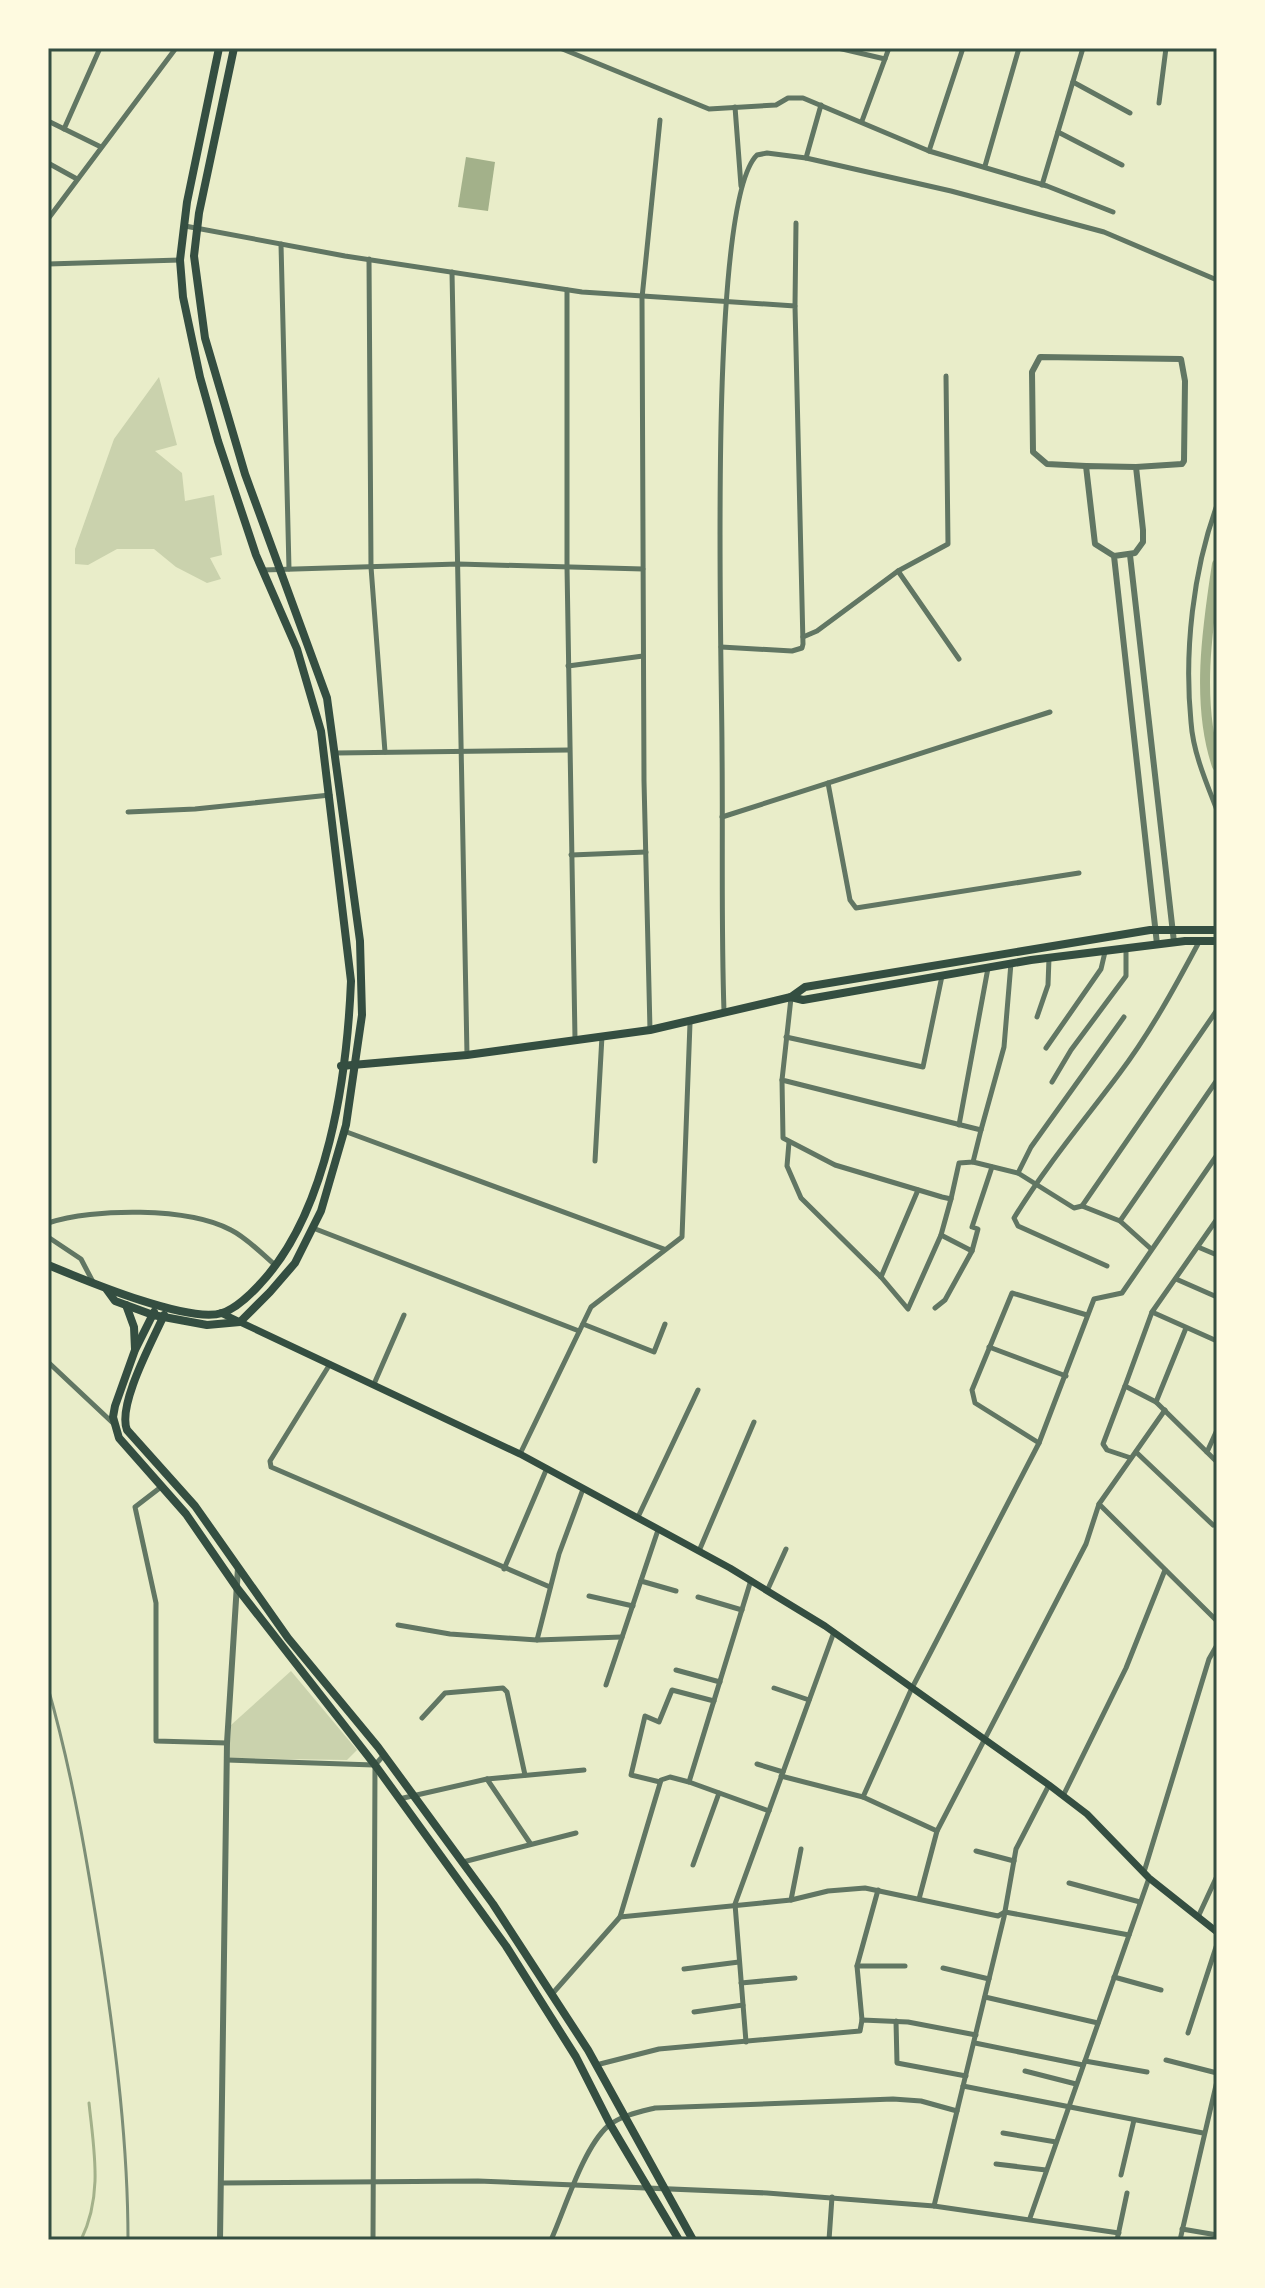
<svg xmlns="http://www.w3.org/2000/svg" width="1265" height="2288" viewBox="0 0 1265 2288" font-family="'DM Sans',sans-serif">
<style>
.green{fill:#cad2ad}
.water{fill:#a3b18a}
.lines{fill:none;stroke-linecap:round;stroke-linejoin:round}
.stream{stroke:#a3b18a;stroke-width:3}
.canal{stroke:#a3b18a;stroke-width:10}
.minor{stroke:#617663;stroke-width:5}
.tertiary{stroke:#617663;stroke-width:6}
.secondary{stroke:#344e41;stroke-width:7}
.primary{stroke:#344e41;stroke-width:8}
.rail{stroke:#7c8e77;stroke-width:3}
.neatline{fill:none;stroke:#344e41;stroke-width:3}
</style>
<rect width="100%" height="100%" fill="#e9edc9"/>
<g class="green">
<path d="M159 377 177 445 155 451 182 473 185 501 214 495 222 555 210 558 221 579 207 583 176 567 154 549H117L88 565 75 564V549L114 439Z"/>
<path d="M291 1671 357 1750 347 1760 229 1758 231 1725Z"/>
</g>
<path class="water" d="M466 157 495 162 488 211 458 207Z"/>
<g class="lines">
<path class="stream" d="M81 2240C103 2195 94 2151 89 2103"/>
<path class="canal" d="M1217 564C1207 629 1196 704 1217 766"/>
<g class="minor">
<path d="M560 48 709 109 776 105 788 98H803L929 151 1047 186 1113 212"/>
<path d="M838 48 885 59"/>
<path d="M1155 48H1166"/>
<path d="M1073 82 1130 113"/>
<path d="M1159 103 1166 48"/>
<path d="M735 107 741 186"/>
<path d="M48 121 101 147"/>
<path d="M862 121 889 48"/>
<path d="M64 129 100 48"/>
<path d="M1058 132 1122 165"/>
<path d="M929 151 963 48"/>
<path d="M806 158 951 191 1104 232 1217 280"/>
<path d="M48 163 77 179"/>
<path d="M985 166 1019 48"/>
<path d="M1042 185 1083 48"/>
<path d="M48 219 176 48"/>
<path d="M185 226 345 256 582 292 795 306 803 644 802 648 792 651 721 647"/>
<path d="M281 244 289 569"/>
<path d="M369 259 371 567 385 752"/>
<path d="M48 264 180 260"/>
<path d="M452 272 467 1055"/>
<path d="M567 290V567L575 1039"/>
<path d="M795 306 796 223"/>
<path d="M1217 505C1193 571 1184 651 1191 722 1193 752 1206 782 1217 810"/>
<path d="M263 570 458 564 643 569"/>
<path d="M898 571 959 659"/>
<path d="M803 637 817 631 898 571 948 544 946 376"/>
<path d="M568 666 643 656"/>
<path d="M336 753 569 750"/>
<path d="M828 783 850 900 856 908 1079 873"/>
<path d="M128 812 195 809 330 795"/>
<path d="M722 817 1050 712"/>
<path d="M571 855 646 852"/>
<path d="M791 998 782 1080 981 1130 1004 1047 1011 963"/>
<path d="M1217 1010 1082 1206 1120 1221 1217 1080"/>
<path d="M724 1011C721 924 723 838 722 750 722 660 707 203 757 155L767 153 806 158 821 105"/>
<path d="M1037 1017 1048 985 1049 958"/>
<path d="M650 1030 644 781 642 298 660 120"/>
<path d="M786 1037 923 1067 942 976"/>
<path d="M1046 1048 1101 969 1105 952"/>
<path d="M782 1080 783 1138 835 1165 942 1197 951 1199 959 1163 973 1162 981 1130"/>
<path d="M1052 1082 1071 1050 1126 976V948"/>
<path d="M959 1125 988 968"/>
<path d="M344 1131 664 1249"/>
<path d="M789 1142 787 1166 801 1198 881 1277 908 1309 941 1235"/>
<path d="M595 1161 602 1036"/>
<path d="M973 1162 1018 1173 1074 1208 1082 1206"/>
<path d="M1018 1173 1031 1147 1124 1017"/>
<path d="M951 1199 941 1235 972 1251 978 1229 972 1227 992 1167"/>
<path d="M1217 1219 1152 1312 1217 1341"/>
<path d="M1120 1221 1150 1248"/>
<path d="M48 1223C94 1208 188 1207 231 1230 247 1238 261 1253 275 1265"/>
<path d="M313 1228 579 1331"/>
<path d="M48 1237 81 1259 93 1282"/>
<path d="M1198 1247 1217 1255"/>
<path d="M1107 1266 1018 1226 1014 1218C1045 1167 1083 1122 1119 1074 1150 1033 1175 987 1199 942"/>
<path d="M881 1277 918 1190"/>
<path d="M1176 1279 1217 1297"/>
<path d="M935 1308 945 1300 972 1251"/>
<path d="M1152 1312 1125 1386 1156 1402 1186 1328"/>
<path d="M583 1324 654 1352 665 1324"/>
<path d="M989 1347 1066 1376"/>
<path d="M48 1362 114 1424"/>
<path d="M330 1364 270 1461 271 1467 550 1587"/>
<path d="M374 1384 404 1315"/>
<path d="M1125 1386 1103 1444 1107 1450 1131 1458"/>
<path d="M1156 1402 1217 1462"/>
<path d="M1165 1410 1099 1504 1217 1621"/>
<path d="M1039 1443 975 1403 972 1390 1012 1293 1087 1315"/>
<path d="M1136 1452 1213 1525"/>
<path d="M1207 1452 1217 1430"/>
<path d="M520 1454 591 1307 682 1237 690 1023"/>
<path d="M161 1487 135 1507 156 1603V1741L227 1743"/>
<path d="M638 1517 698 1390"/>
<path d="M699 1551 754 1422"/>
<path d="M504 1569 547 1468"/>
<path d="M641 1581 676 1591"/>
<path d="M767 1591 786 1549"/>
<path d="M589 1596 633 1606"/>
<path d="M698 1597 742 1610"/>
<path d="M398 1625 450 1634 537 1640 559 1554 583 1489"/>
<path d="M537 1640 622 1637"/>
<path d="M676 1670 720 1682"/>
<path d="M606 1685 658 1530"/>
<path d="M774 1688 809 1700"/>
<path d="M422 1718 445 1693 503 1688 507 1692 525 1775"/>
<path d="M227 1760 374 1765"/>
<path d="M757 1764 783 1772"/>
<path d="M781 1776 863 1797 937 1831"/>
<path d="M487 1779 530 1843"/>
<path d="M660 1782 631 1775 645 1716 659 1722 672 1690 714 1701"/>
<path d="M689 1782 769 1811"/>
<path d="M1063 1796 1126 1668 1165 1570"/>
<path d="M863 1797 911 1690 1039 1443 1094 1299 1122 1293 1217 1155"/>
<path d="M399 1799 487 1779 584 1770"/>
<path d="M976 1851 1014 1861"/>
<path d="M463 1862 576 1833"/>
<path d="M693 1865 719 1793"/>
<path d="M1144 1872 1209 1659 1217 1645"/>
<path d="M1069 1883 1140 1902"/>
<path d="M919 1899 937 1831 1086 1544 1099 1504"/>
<path d="M791 1900 801 1849"/>
<path d="M620 1917 661 1780 670 1777 689 1782 751 1580"/>
<path d="M1198 1917 1217 1876"/>
<path d="M857 1966H905"/>
<path d="M943 1968 989 1979"/>
<path d="M684 1969 739 1962"/>
<path d="M1114 1977 1161 1990"/>
<path d="M741 1983 795 1978"/>
<path d="M553 1993 620 1917 791 1900 828 1891 865 1888 998 1916 1005 1912 1129 1935"/>
<path d="M985 1997 1098 2023"/>
<path d="M694 2012 743 2005"/>
<path d="M862 2020 857 1966 878 1890"/>
<path d="M896 2021 897 2063 966 2076"/>
<path d="M1188 2033 1217 1944"/>
<path d="M746 2042 735 1904 834 1632"/>
<path d="M975 2043 1083 2065"/>
<path d="M1166 2060 1217 2073"/>
<path d="M1085 2061 1147 2072"/>
<path d="M596 2065 659 2049 860 2031 862 2020 908 2022 976 2035"/>
<path d="M1025 2071 1076 2084"/>
<path d="M963 2086 1203 2133"/>
<path d="M1003 2133 1056 2142"/>
<path d="M996 2164 1046 2170"/>
<path d="M1121 2175 1134 2120"/>
<path d="M221 2183 478 2181 767 2193 934 2206 1119 2233"/>
<path d="M934 2206 1004 1917 1016 1849 1049 1785"/>
<path d="M1030 2218 1149 1878"/>
<path d="M1182 2229 1217 2235"/>
<path d="M373 2240 375 1765 383 1756"/>
<path d="M551 2240C565 2209 583 2148 608 2126 620 2116 639 2112 655 2108L893 2099 921 2101 957 2111"/>
<path d="M829 2240 832 2197"/>
<path d="M1117 2240 1127 2193"/>
<path d="M1180 2240 1217 2081"/>
</g>
<g class="tertiary">
<path d="M1086 466 1047 464 1033 452 1032 372 1040 357 1181 359 1185 381 1184 461 1182 464 1136 467"/>
<path d="M1130 555 1174 942"/>
<path d="M1114 556 1135 553 1143 542V530L1136 467 1086 466 1095 544 1114 556 1157 944"/>
<path d="M220 2240 227 1743 238 1568"/>
</g>
<path class="secondary" d="M221 1313 520 1454 730 1568 825 1626 1049 1785 1087 1814 1149 1878 1217 1932"/>
<g class="primary">
<path d="M791 997 803 1000 1031 960 1185 941H1217"/>
<path d="M341 1066 467 1055 650 1030 791 997 805 987 1150 930H1217"/>
<path d="M48 1265C82 1279 188 1324 222 1313 235 1309 251 1294 260 1284 328 1212 347 1077 351 981L321 731 297 649 256 555 218 441 200 377 183 297 180 260 187 202 219 48"/>
<path d="M107 1290 115 1301 153 1315 207 1325 240 1322 270 1292 295 1263 321 1211 346 1125 362 1015 360 941 327 698 245 474 205 338 194 256 199 213 234 48"/>
<path d="M126 1305 134 1327 135 1349"/>
<path d="M154 1312 135 1350 115 1406 113 1417 119 1438 186 1514 237 1588 375 1765 506 1946 576 2057 610 2124 679 2240"/>
<path d="M164 1315C153 1340 117 1405 127 1430L195 1506 288 1638 378 1747 493 1904 588 2050 693 2240"/>
</g>
<path class="rail" d="M48 1688C73 1775 88 1866 102 1956 116 2049 128 2145 128 2240"/>
</g>
<rect width="1265" height="2288" fill="none" stroke="#fefae0" stroke-width="100"/>
<rect x="50" y="50" width="1165" height="2188" class="neatline"/>
</svg>
